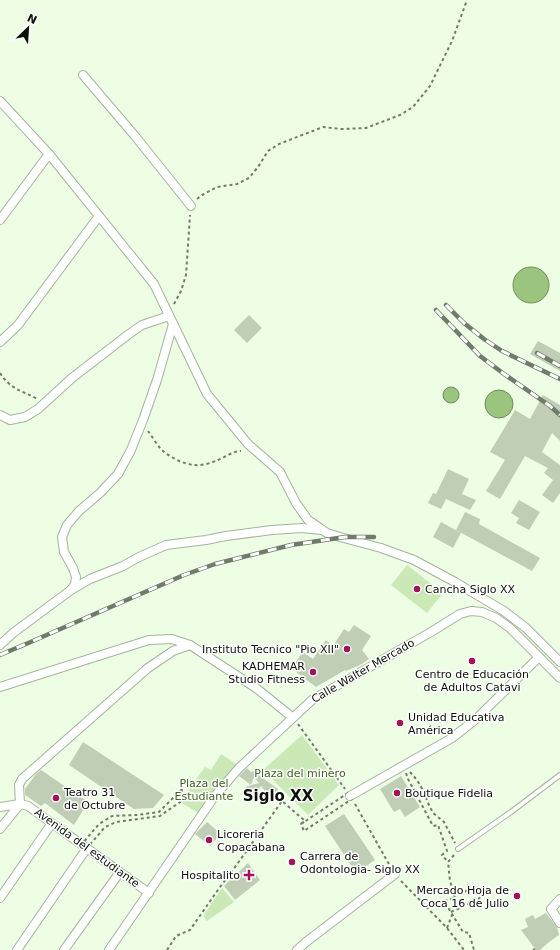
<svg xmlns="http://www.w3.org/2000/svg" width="560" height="950" viewBox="0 0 560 950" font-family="'DejaVu Sans',sans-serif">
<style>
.green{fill:#cbe9b7}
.water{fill:#9bc47f;stroke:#708e5b}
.building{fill:#bfceb5}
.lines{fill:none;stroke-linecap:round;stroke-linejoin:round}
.service-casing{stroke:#a5b49c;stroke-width:6}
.minor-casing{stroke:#a5b49c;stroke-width:10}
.path{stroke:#717b6b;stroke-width:2;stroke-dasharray:3 3;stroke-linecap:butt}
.service{stroke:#fff;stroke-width:4}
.minor{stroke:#fff;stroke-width:8}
.rail-casing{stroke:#717b6b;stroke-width:4.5}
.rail{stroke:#fff;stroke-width:3;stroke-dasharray:9;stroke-linecap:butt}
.poi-dot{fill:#a21358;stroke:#fff;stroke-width:1.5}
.labels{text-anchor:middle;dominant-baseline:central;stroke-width:3;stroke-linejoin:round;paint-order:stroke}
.poi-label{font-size:11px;fill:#0b1008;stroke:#fff;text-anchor:start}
.street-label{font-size:11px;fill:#0b1008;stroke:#fff}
.park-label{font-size:11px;fill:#3f641e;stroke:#fff}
.district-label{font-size:15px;font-weight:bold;fill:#0b1008;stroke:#fff}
</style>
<rect width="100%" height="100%" fill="#eefee4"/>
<g class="green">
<path d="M407 565 443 593 427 613 391 585Z"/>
<path d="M302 735 339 785 308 815 263 770Z"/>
<path d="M221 754 238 765 200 814 180 802 205 767 211 770Z"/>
<path d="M222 888 234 902 207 921 203 916Z"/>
</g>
<g class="water">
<circle cx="531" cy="285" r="18"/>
<circle cx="451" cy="395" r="8"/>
<circle cx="499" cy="404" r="14"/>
</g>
<g class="building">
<path d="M249 315 262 328 247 343 234 330Z"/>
<path d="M538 341 560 353V371L530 354Z"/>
<path d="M543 395 560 405V441L552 433 542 452 560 465V493L553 503 542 495 553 480 544 473 548 468 525 456 500 499 486 491 505 460 490 452 515 410 530 419Z"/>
<path d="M448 469 469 479 462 494 476 500 470 510 446 499 441 509 428 503 433 493 436 494Z"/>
<path d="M519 500 540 512 529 530 516 523 519 518 511 513Z"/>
<path d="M465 512 480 519 479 524 540 558 532 571 456 530Z"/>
<path d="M441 522 461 533 453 548 433 537Z"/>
<path d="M354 625 371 636 362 650 369 659 362 664 346 671 345 670 316 687 291 668 303 652 313 659 326 640 333 646 344 629 349 632Z"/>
<path d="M83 742 164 795 153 808 134 809 69 765Z"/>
<path d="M247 768 251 772 253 771 278 789 272 800 261 786 256 795 245 787 259 783 254 777 251 785 239 776Z"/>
<path d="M41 770 88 802 74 825 45 803 41 806 25 795V789L36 774Z"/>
<path d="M401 776 420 807 405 817 400 809 394 812 380 789Z"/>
<path d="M344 814 375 860 356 873 325 826Z"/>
<path d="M207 822 221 834 210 846 195 834Z"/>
<path d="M248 863 260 880 235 900 224 886Z"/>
<path d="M546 913 557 927 559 935 549 942 540 950H536L521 930 528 927 525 919 533 915 535 919Z"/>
</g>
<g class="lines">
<defs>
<path id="service" d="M458 849 511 812 560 775"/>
<g id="minor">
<path d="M83 75 135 136 191 206"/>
<path d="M0 101 49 154 154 284 207 394 248 444 280 472 296 503 308 520 327 533 340 537 381 548 414 560 455 582 504 611 526 628 560 662"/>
<path d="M0 220 49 154"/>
<path d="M0 342 18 325 99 216"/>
<path d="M0 415 10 420 25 417 38 409 72 378 129 334 142 325 169 316"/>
<path d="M71 590 75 584 76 577 73 568 64 552 62 537 67 525 79 511 100 493 118 474 131 450 143 420 157 380 173 324"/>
<path d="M0 645 13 633 71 590 90 579 123 566 137 558 166 545 206 540 226 536 272 530 302 528 322 530"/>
<path d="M0 687 149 640 172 639 190 645 256 688 292 717"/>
<path d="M350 796 452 738 476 719 539 657"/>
<path d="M0 807 20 804 28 806 149 893"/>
<path d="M0 829 20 804 19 785 22 779 148 668 173 651 190 645"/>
<path d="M0 898 52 823"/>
<path d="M560 899 551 909 560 923"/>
<path d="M17 950 87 848"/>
<path d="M64 950 120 872"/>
<path d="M109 950 214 797 239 768 312 700 431 632 460 614 471 611 482 612 496 618 510 628 560 678"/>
<path d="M297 950 306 942 395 874"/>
</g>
</defs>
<use href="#service" class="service-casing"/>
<use href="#minor" class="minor-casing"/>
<g class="path">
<path d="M197 199 202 195 217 187 237 184 249 178 258 167 268 151 279 144 323 127 341 129 366 128 400 115 413 107 430 86 452 41 467 0"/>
<path d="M174 304 181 291 186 275 190 215"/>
<path d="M0 373C10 389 22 391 38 399"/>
<path d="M148 431C152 436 156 444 161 449 169 457 183 464 194 465 202 466 211 463 218 460 226 457 233 451 241 451"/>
<path d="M298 724 345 789"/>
<path d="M410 772 417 780 424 792 428 803 433 813 444 822 455 843"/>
<path d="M406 773 408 779 433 826 438 825 447 851 442 855 448 862"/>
<path d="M182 789 180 802 160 816 116 822 105 827 87 848 82 844 99 824 112 816 137 815 159 812Z"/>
<path d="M348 793 352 799 304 831 301 824Z"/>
<path d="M355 804 390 866"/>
<path d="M454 855 448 862 450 881 455 898 444 901 463 932 469 933 474 950"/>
<path d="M401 881 447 928 464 950"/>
<path d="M451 912 478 900 481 896 480 892 476 894 472 889 458 894"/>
<path d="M447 928 452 915"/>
<path d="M167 950 176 936 190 930 220 887 233 870 282 801 305 821 301 824"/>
<path d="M533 950 535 949"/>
</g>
<use href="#service" class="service"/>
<use href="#minor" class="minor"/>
<defs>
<g id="rail">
<path d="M446 305 464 323 484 339 502 351 560 379"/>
<path d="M436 310 480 356 504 374 550 406 560 415"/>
<path d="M537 353 560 366"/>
<path d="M0 655 26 644 184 575 215 564 291 545 345 537H374"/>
</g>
</defs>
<use href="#rail" class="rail-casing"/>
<use href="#rail" class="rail"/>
</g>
<g class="poi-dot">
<circle cx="417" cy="589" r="4"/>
<circle cx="347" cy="649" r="4"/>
<circle cx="472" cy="661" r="4"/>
<circle cx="313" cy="672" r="4"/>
<circle cx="400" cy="723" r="4"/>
<circle cx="397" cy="793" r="4"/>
<circle cx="56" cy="798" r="4"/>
<circle cx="209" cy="840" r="4"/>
<circle cx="292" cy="862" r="4"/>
<path d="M247 869h4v4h4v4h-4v4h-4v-4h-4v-4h4z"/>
<circle cx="517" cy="896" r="4"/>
</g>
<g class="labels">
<g class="poi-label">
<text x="425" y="589">Cancha Siglo XX</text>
<text x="339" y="649" text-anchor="end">Instituto Tecnico "Pio XII"</text>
<text x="305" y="666" text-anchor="end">KADHEMAR<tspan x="305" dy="13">Studio Fitness</tspan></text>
<text x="472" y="674" text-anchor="middle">Centro de Educación<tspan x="472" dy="13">de Adultos Catavi</tspan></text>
<text x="408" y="717">Unidad Educativa<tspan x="408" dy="13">América</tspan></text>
<text x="64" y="792">Teatro 31<tspan x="64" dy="13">de Octubre</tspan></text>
<text x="405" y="793">Boutique Fidelia</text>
<text x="217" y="834">Licoreria<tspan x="217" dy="13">Copacabana</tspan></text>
<text x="300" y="856">Carrera de<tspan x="300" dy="13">Odontologia- Siglo XX</tspan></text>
<text x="240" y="875" text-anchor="end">Hospitalito</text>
<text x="509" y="890" text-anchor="end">Mercado Hoja de<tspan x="509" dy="13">Coca 16 de Julio</tspan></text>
</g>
<g class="street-label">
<text transform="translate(363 671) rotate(-30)">Calle Walter Mercado</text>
<text transform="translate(87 848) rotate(36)">Avenida del estudiante</text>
</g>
<g class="park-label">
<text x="300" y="773">Plaza del minero</text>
<text x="204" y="783">Plaza del<tspan x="204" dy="13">Estudiante</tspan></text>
</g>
<g class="district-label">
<text x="278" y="796">Siglo XX</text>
</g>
</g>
<g transform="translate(28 28) rotate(25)" stroke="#ffffff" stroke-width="3" paint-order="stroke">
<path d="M0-3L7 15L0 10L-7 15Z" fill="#0b1008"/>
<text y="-6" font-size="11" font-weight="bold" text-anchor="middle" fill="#0b1008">N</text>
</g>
</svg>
